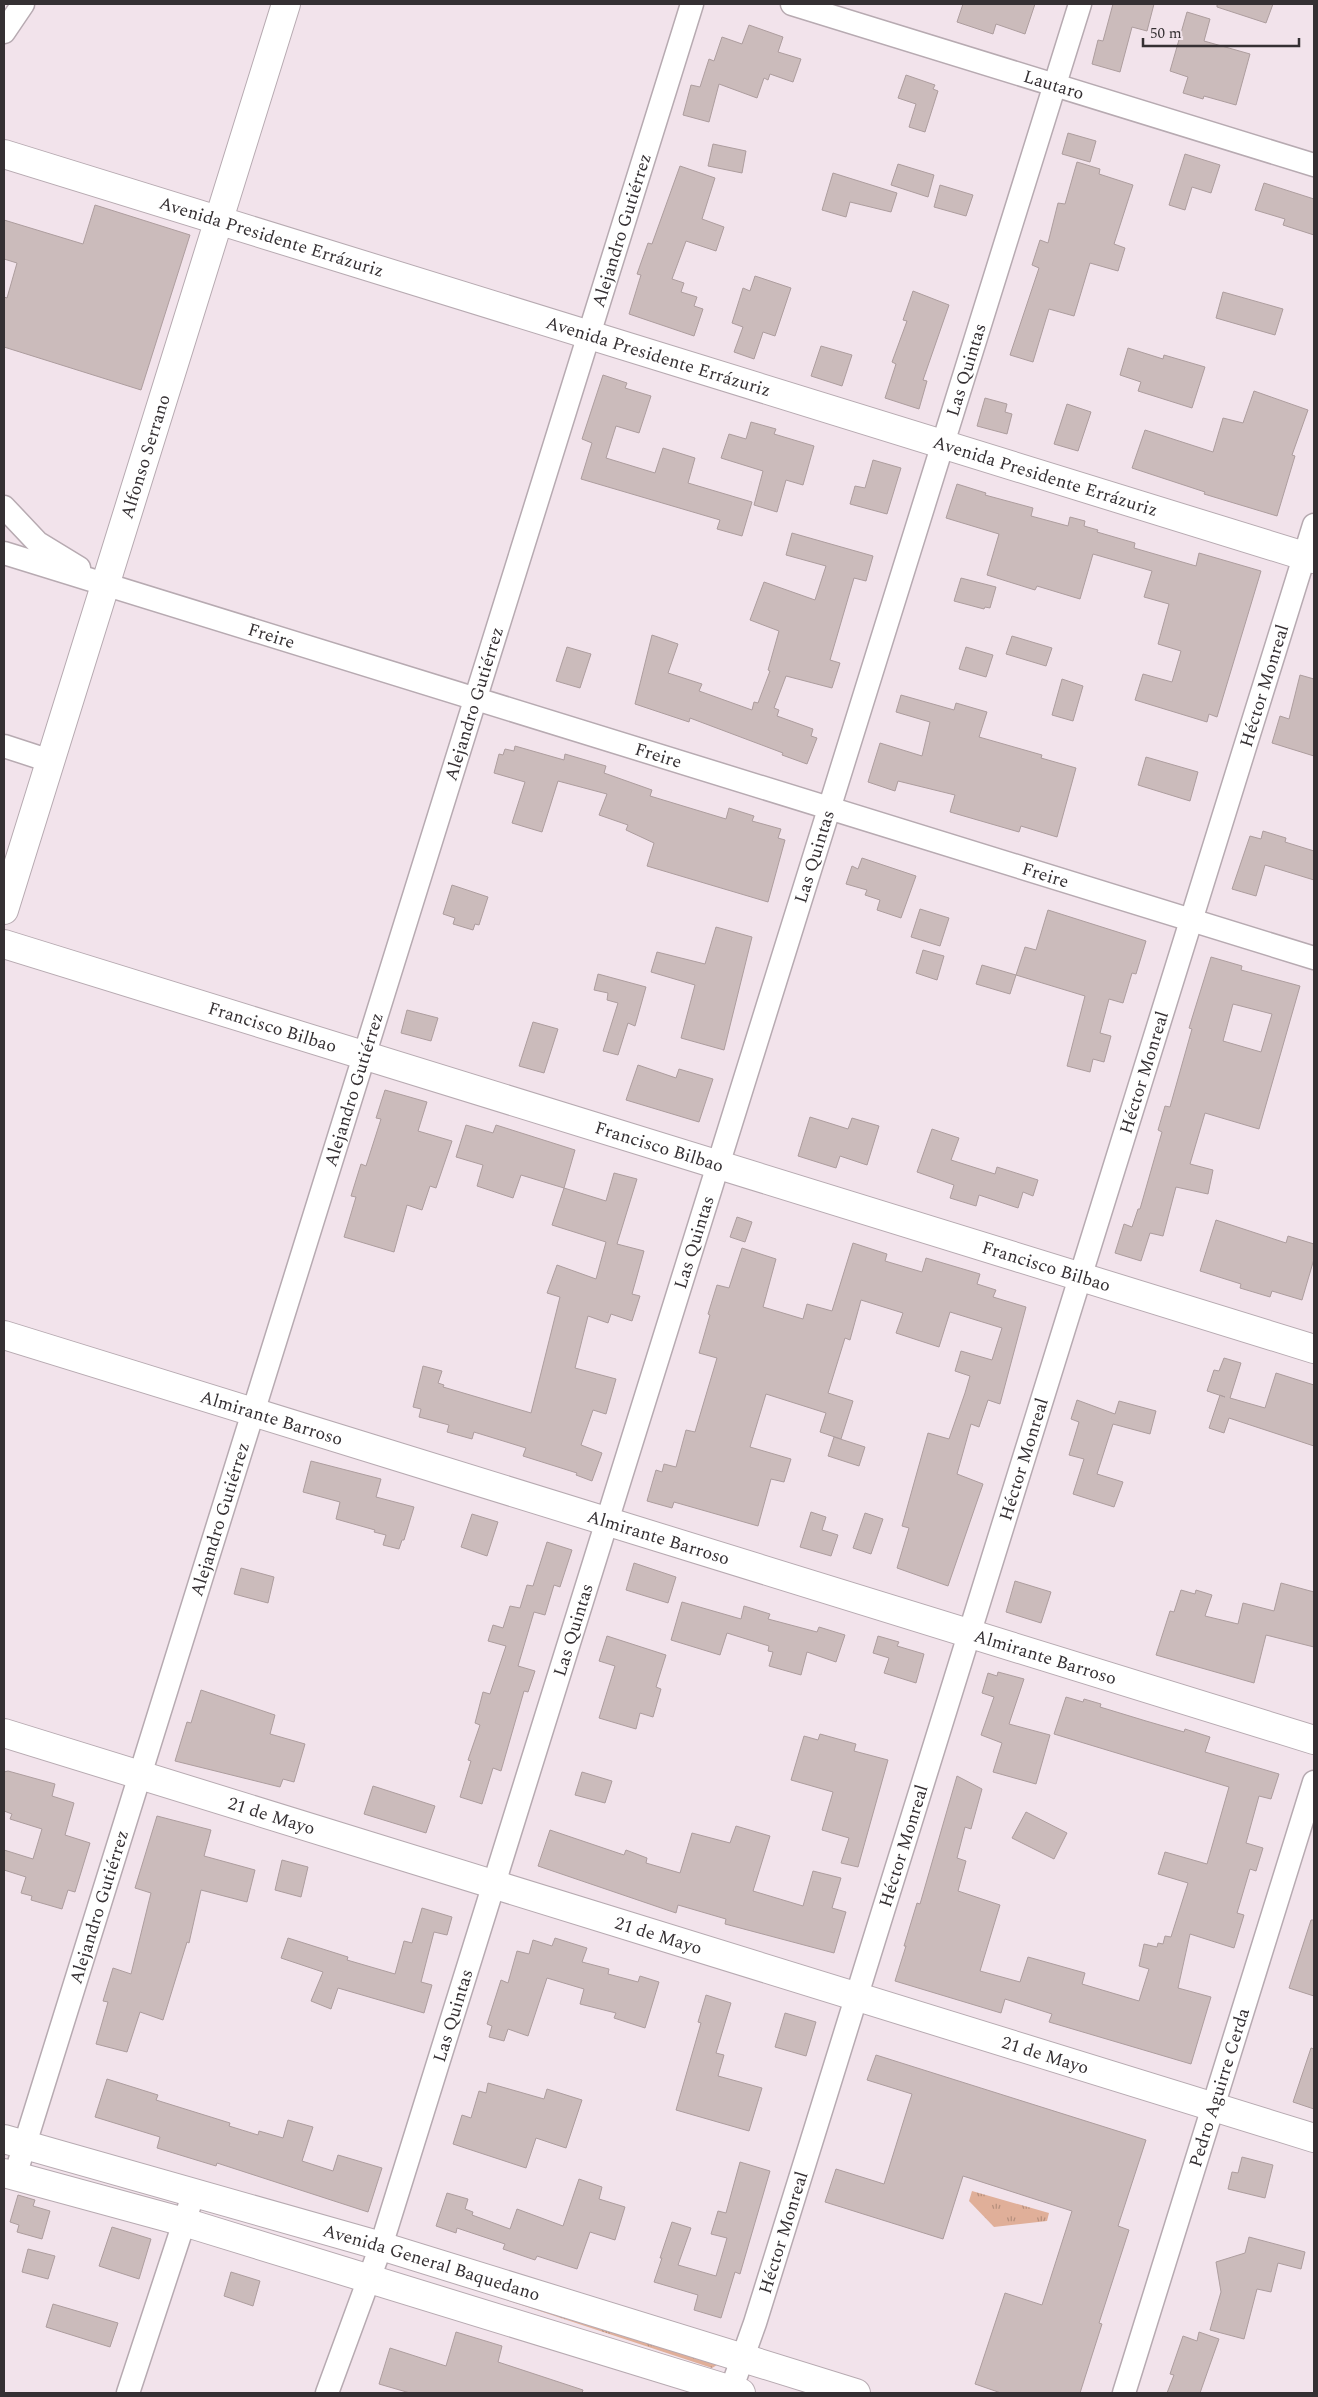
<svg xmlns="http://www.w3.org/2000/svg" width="1318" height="2397" viewBox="0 0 1318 2397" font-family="Spectral,serif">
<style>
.grass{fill:url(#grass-tufts)}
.building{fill:#cbbbbb;stroke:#ad9d9e;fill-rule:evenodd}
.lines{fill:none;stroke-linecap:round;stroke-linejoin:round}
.street-casing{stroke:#b7aab1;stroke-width:25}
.secondary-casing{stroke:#b7aab1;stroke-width:30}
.street{stroke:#fff;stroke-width:22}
.secondary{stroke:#fff;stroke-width:28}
.labels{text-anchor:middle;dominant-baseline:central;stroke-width:5;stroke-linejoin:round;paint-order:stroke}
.street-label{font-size:18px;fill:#353033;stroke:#f2e3eb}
</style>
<defs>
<pattern id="grass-tufts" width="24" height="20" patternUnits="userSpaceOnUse" patternTransform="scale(1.25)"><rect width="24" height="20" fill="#e0af99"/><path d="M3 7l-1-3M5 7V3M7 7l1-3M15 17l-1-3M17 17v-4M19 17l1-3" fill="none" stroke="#b68f7d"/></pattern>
</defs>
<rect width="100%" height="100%" fill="#f2e3eb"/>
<g class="grass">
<path d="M972 2191 1049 2213 1047 2221 994 2227 969 2201Z"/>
<path d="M425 2273 717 2362V2365L712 2368Z"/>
</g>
<g class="building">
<path d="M963 4H1035L1025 34 996 24 993 34 957 22Z"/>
<path d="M1113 4H1154L1147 31 1132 27 1120 72 1092 64 1098 40 1103 41Z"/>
<path d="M1217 4H1273L1266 23 1217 7Z"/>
<path d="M1187 12 1210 19 1204 41 1250 54 1236 105 1204 96 1203 99 1183 93 1188 77 1170 71Z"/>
<path d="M749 25 783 37 778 52 801 59 793 82 770 74 768 80 764 78 757 98 719 84 709 122 683 115 691 85 700 87 709 59 714 61 722 37 742 44Z"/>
<path d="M906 75 935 85 933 89 938 91 925 132 909 127 916 104 898 98Z"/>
<path d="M1068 133 1096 141 1090 162 1062 154Z"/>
<path d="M713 144 746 151 742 173 708 166Z"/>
<path d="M1185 154 1220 165 1211 193 1192 187 1185 210 1169 205Z"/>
<path d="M1077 162 1100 169 1099 174 1133 185 1114 244 1125 248 1118 271 1090 263 1074 316 1049 309 1033 362 1010 355 1039 268 1032 265 1040 240 1048 243 1058 203 1065 204Z"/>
<path d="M898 164 934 175 928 197 891 185Z"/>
<path d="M680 166 715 178 702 219 724 227 716 251 686 241 672 279 684 283 681 292 697 297 694 306 703 309 694 336 629 314 641 275 637 274 648 243 652 244Z"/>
<path d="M833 173 897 193 891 212 850 202 846 217 822 210Z"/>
<path d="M1264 183 1314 199V235L1283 225 1285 219 1255 210Z"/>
<path d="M940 185 973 195 966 216 934 207Z"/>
<path d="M95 205 190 235 141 390 4 347V297L7 298 17 263 4 259V220L83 244Z"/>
<path d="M755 276 791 288 775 336 763 332 754 359 734 352 743 327 732 323 743 288 750 291Z"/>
<path d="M913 291 949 305 923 380 927 381 919 409 885 398 896 364 892 362 907 321 903 320Z"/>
<path d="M1223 292 1283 309 1275 335 1216 318Z"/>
<path d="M821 346 852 355 842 386 811 376Z"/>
<path d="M1128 348 1163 359 1164 355 1205 367 1192 408 1138 391 1141 382 1120 375Z"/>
<path d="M603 375 627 383 625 388 651 396 639 433 616 426 606 458 655 473 663 448 695 458 688 483 752 502 742 536 717 529 720 520 581 479 592 443 582 439Z"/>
<path d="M1254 391 1308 410 1292 455 1295 456 1277 516 1204 494 1205 492 1132 468 1145 430 1213 452 1223 418 1243 423Z"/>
<path d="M985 398 1007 404 1005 412 1012 414 1007 434 977 426Z"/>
<path d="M1067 404 1091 412 1078 451 1054 444Z"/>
<path d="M751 422 776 429 774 434 814 446 803 485 786 480 777 512 754 505 763 471 721 458 729 434 746 439Z"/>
<path d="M873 460 901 468 887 514 850 504 855 486 865 488Z"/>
<path d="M957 484 986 493 985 495 1033 508 1031 516 1068 526 1070 517 1085 521 1084 526 1098 530 1097 532 1135 543 1134 548 1196 566 1199 553 1261 571 1217 717 1209 714 1207 722 1135 700 1143 674 1172 682 1181 651 1158 644 1169 604 1144 597 1152 571 1093 554 1080 599 1037 586 1035 590 987 575 999 534 946 518Z"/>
<path d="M792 533 873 556 866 581 854 578 830 660 840 663 832 688 786 676 774 708 779 710 777 716 813 729 811 736 817 738 807 764 782 755 783 753 690 718 689 722 635 704 652 635 678 644 668 673 702 684 699 691 752 710 754 702 758 703 770 671 768 670 779 631 750 620 764 582 815 600 826 566 786 555Z"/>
<path d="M961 578 996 587 990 608 985 607 984 609 954 601Z"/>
<path d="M1012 636 1052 648 1046 666 1006 654Z"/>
<path d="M567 647 591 654 580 688 556 681Z"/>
<path d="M966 647 993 655 986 677 959 669Z"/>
<path d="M1300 675 1314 679V756L1272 743 1280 716 1289 719Z"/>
<path d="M1062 679 1083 686 1073 721 1052 715Z"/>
<path d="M901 695 954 710 956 703 987 712 979 737 1042 755 1041 758 1076 768 1057 837 1021 826 1019 832 950 812 955 795 898 781 895 791 868 782 880 743 922 756 930 722 896 712Z"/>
<path d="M515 746 564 760 565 754 606 766 604 773 652 790 650 796 726 819 729 808 754 816 752 821 781 829 778 838 785 840 768 902 647 866 654 843 626 830 628 825 599 815 607 794 558 781 542 832 512 823 525 782 494 773 499 754 503 755 505 749 514 751Z"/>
<path d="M1146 757 1198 772 1190 801 1138 785Z"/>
<path d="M1263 831 1286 838 1285 842 1314 851V880L1265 865 1256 896 1232 889 1250 836 1261 839Z"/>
<path d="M862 858 916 876 901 918 877 910 880 900 865 895 867 890 846 884 852 866 858 869Z"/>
<path d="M452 885 488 897 479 925 475 924 473 930 453 924 455 918 443 914Z"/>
<path d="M920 909 949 918 940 946 911 937Z"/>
<path d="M1048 910 1146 941 1136 974 1132 973 1123 1003 1109 999 1100 1033 1111 1036 1104 1062 1093 1059 1090 1072 1067 1066 1085 996 1016 975 1025 947 1036 950Z"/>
<path d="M716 927 752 937 724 1050 681 1038 695 985 651 972 657 952 705 964Z"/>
<path d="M923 950 944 956 937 980 916 973Z"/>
<path d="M1211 957 1242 966 1241 970 1300 986 1259 1129 1205 1113 1190 1164 1213 1170 1208 1194 1176 1187 1163 1236 1150 1233 1141 1261 1115 1253 1124 1224 1132 1227 1138 1209H1140L1162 1132 1158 1130 1165 1106 1170 1107 1192 1029 1189 1028ZM1233 1004 1272 1014 1261 1052 1223 1041Z"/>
<path d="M982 965 1016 975 1010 994 976 984Z"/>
<path d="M598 974 646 987 635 1026 628 1023 618 1055 603 1051 618 1003 607 1000 608 993 594 990Z"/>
<path d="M407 1010 438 1018 431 1041 401 1033Z"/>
<path d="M533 1022 558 1029 544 1073 519 1066Z"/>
<path d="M638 1065 676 1078 679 1069 713 1079 699 1122 626 1100Z"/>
<path d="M385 1090 427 1102 418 1131 452 1141 436 1188 430 1186 422 1210 407 1205 394 1252 344 1237 356 1197 351 1196 361 1164 366 1166 381 1119 376 1118Z"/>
<path d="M810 1117 848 1129 852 1118 879 1126 867 1165 840 1156 836 1168 798 1156Z"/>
<path d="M466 1125 493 1133 496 1125 575 1150 564 1188 521 1175 513 1198 477 1186 483 1165 456 1157Z"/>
<path d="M932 1129 959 1138 951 1160 995 1174 997 1167 1038 1180 1033 1196 1023 1192 1018 1208 979 1195 976 1206 950 1198 954 1185 917 1172Z"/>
<path d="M614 1173 637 1179 617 1244 644 1251 632 1294 640 1296 632 1321 611 1314 608 1323 588 1316 575 1368 616 1379 606 1414 593 1410 581 1445 602 1453 592 1481 576 1475 577 1473 523 1456 526 1448 474 1432 472 1439 447 1432 449 1425 419 1417 421 1409 413 1407 423 1366 442 1371 438 1383 444 1385 443 1387 531 1413 560 1297 547 1293 557 1265 596 1279 606 1242 552 1225 564 1188 606 1201Z"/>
<path d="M737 1217 752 1222 745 1242 730 1237Z"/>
<path d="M1216 1220 1286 1243 1288 1236 1314 1244V1259L1302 1300 1272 1291 1270 1297 1240 1288 1241 1284 1200 1271Z"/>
<path d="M853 1243 887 1254 885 1261 922 1272 926 1258 980 1274 977 1284 996 1290 993 1297 1026 1307 1000 1404 988 1400 979 1427 971 1424 957 1474 983 1484 948 1586 897 1568 909 1528 902 1526 928 1433 949 1439 965 1393 970 1376 955 1371 961 1351 992 1360 1002 1328 950 1312 939 1347 896 1333 903 1313 861 1300 850 1340 845 1338 828 1393 853 1401 841 1439 820 1432 826 1413 766 1394 750 1447 791 1459 784 1482 771 1479 758 1526 674 1502 672 1508 647 1501 656 1470 662 1472 664 1464 676 1467 686 1430 695 1432 717 1358 699 1353 710 1315 708 1314 717 1285 729 1288 742 1248 776 1259 763 1307 803 1319 807 1304 832 1311Z"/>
<path d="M1224 1358 1241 1363 1230 1398 1265 1408 1276 1373 1314 1385V1446L1229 1418 1224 1433 1209 1428 1220 1395 1225 1397 1207 1391 1214 1370 1219 1371Z"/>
<path d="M1077 1400 1115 1414 1119 1401 1156 1411 1150 1434 1113 1424 1097 1474 1123 1482 1114 1507 1073 1494 1084 1459 1069 1455 1079 1422 1071 1419Z"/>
<path d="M834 1437 865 1447 859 1466 828 1456Z"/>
<path d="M311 1461 381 1479 376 1497 414 1507 404 1540H402L399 1549 383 1545 386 1535 374 1532 375 1530 336 1519 340 1502 303 1492Z"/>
<path d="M811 1512 826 1517 822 1530 838 1535 831 1556 800 1547Z"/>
<path d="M865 1513 883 1519 871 1554 853 1548Z"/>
<path d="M472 1514 498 1522 487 1556 461 1547Z"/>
<path d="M547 1542 572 1550 560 1587 554 1585 545 1615 534 1612 518 1666 535 1671 528 1692 524 1691 501 1771 493 1768 482 1804 460 1797 471 1761 468 1760 480 1725 475 1723 483 1692 490 1694 506 1646 488 1641 493 1625 503 1628 510 1606 520 1608 527 1585 533 1586Z"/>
<path d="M634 1563 676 1577 668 1603 626 1590Z"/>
<path d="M241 1568 274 1577 268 1603 234 1594Z"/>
<path d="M1015 1581 1051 1592 1041 1623 1006 1612Z"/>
<path d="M1281 1583 1314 1592V1647L1266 1635 1254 1683 1156 1655 1170 1611 1174 1612 1181 1590 1195 1594 1196 1590 1212 1595 1205 1616 1238 1624 1243 1603 1274 1611Z"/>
<path d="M682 1602 741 1619 744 1606 770 1614 768 1619 817 1632 819 1627 845 1635 836 1662 807 1652 801 1675 769 1666 773 1652 768 1651 769 1646 727 1633 720 1655 671 1640Z"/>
<path d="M607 1636 666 1655 656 1687 661 1689 653 1717 640 1713 636 1729 599 1718 615 1666 599 1661Z"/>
<path d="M878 1636 899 1642 897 1646 924 1654 916 1683 884 1673 889 1658 873 1653Z"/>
<path d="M998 1672 1024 1679 1009 1724 1050 1735 1036 1784 993 1772 1002 1743 981 1735 994 1697 982 1693 988 1673 997 1676Z"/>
<path d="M201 1690 275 1715 270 1734 305 1744 294 1782 283 1779 280 1787 175 1761 187 1722 191 1723Z"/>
<path d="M1066 1697 1083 1702 1084 1699 1101 1704 1100 1707 1146 1721 1184 1732 1185 1729 1210 1737 1205 1752 1279 1774 1271 1799 1259 1796 1246 1843 1263 1848 1256 1871 1250 1869 1237 1913 1244 1915 1234 1948 1190 1934 1178 1988 1211 1997 1191 2064 1049 2022 1052 2014 1005 1999 1001 2013 895 1981 906 1946H904L917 1903 920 1904 957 1776 982 1789 971 1829 965 1827 957 1858 966 1861 958 1891 1000 1905 980 1971 1020 1982 1028 1957 1085 1973 1082 1984 1139 2001 1149 1969 1139 1966 1144 1944 1157 1947 1158 1943 1163 1944 1165 1936 1171 1937 1188 1883 1158 1874 1165 1852 1207 1864 1229 1787 1054 1734Z"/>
<path d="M820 1734 856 1744 854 1751 888 1760 858 1867 841 1863 849 1838 822 1830 833 1792 791 1780 804 1736 818 1740Z"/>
<path d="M8 1771 55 1784 52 1796 74 1803 65 1835 90 1843 75 1892 68 1890 62 1909 31 1900 32 1896 21 1893 26 1877 4 1870V1850L33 1859 42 1829 10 1819 12 1814 4 1811V1772Z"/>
<path d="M582 1772 612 1781 605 1803 575 1795Z"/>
<path d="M373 1786 435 1806 426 1833 364 1814Z"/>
<path d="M1026 1812 1067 1833 1054 1859 1012 1838Z"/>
<path d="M157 1816 211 1830 204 1856 255 1870 247 1902 201 1890 189 1943 187 1942 163 2020 140 2012 127 2052 96 2044 108 2002 103 2001 113 1968 131 1974 151 1893 135 1888Z"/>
<path d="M736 1826 770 1836 753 1891 803 1906 813 1871 841 1878 832 1908 846 1912 834 1953 725 1924 726 1919 678 1905 676 1913 538 1866 550 1830 624 1855 626 1850 647 1858 646 1863 680 1873 692 1833 730 1843Z"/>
<path d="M282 1860 308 1867 301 1897 275 1890Z"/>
<path d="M422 1908 452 1917 447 1935 434 1932 421 1982 432 1985 424 2013 338 1988 331 2009 311 2001 323 1972 281 1958 288 1938 348 1957 347 1960 395 1974 404 1941 412 1943Z"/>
<path d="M1311 1920H1314V1996L1289 1988Z"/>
<path d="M555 1938 587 1948 582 1962 609 1969 608 1974 638 1982 640 1976 659 1982 645 2028 614 2018 616 2013 580 2004 584 1989 547 1978 528 2036 508 2029 504 2041 489 2037 492 2026 487 2024 501 1980 508 1983 517 1951 529 1954 533 1940 552 1946Z"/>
<path d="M706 1995 731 2003 716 2053 724 2055 718 2076 762 2088 749 2131 676 2110 701 2023 698 2022Z"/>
<path d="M785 2013 816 2022 806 2056 775 2047Z"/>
<path d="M1311 2048 1314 2049V2109L1293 2102Z"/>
<path d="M876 2055 1146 2140 1118 2226 1129 2230 1099 2323 1102 2324 1080 2393H1001L975 2384 1005 2293 1042 2305 1072 2211 963 2176 943 2239 825 2202 836 2169 884 2184 912 2094 867 2080Z"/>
<path d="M107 2079 158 2095 156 2100 230 2123 229 2126 258 2135 259 2131 283 2138 288 2120 313 2127 302 2161 333 2171 338 2155 382 2168 368 2212 217 2163 216 2166 157 2148 160 2137 95 2117Z"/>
<path d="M488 2083 544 2099 547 2089 582 2100 566 2148 536 2138 526 2168 453 2144 462 2115 471 2118 479 2091 486 2093Z"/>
<path d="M1242 2157 1273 2165 1265 2198 1228 2189 1232 2172 1238 2173Z"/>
<path d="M740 2162 770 2171 740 2274 735 2272 721 2318 694 2310 698 2295 654 2282 662 2258H660L672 2222 691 2228 678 2265 716 2276 727 2238 711 2234 718 2211 726 2213Z"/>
<path d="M579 2179 602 2187 599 2199 625 2207 615 2240 590 2232 577 2269 537 2256 535 2260 503 2249 505 2244 457 2228 456 2233 436 2226 447 2193 468 2199 465 2209 473 2212 472 2215 510 2229 517 2209 563 2226Z"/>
<path d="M18 2195 35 2200 33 2206 50 2211 42 2239 17 2232 19 2225 10 2222Z"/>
<path d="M112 2227 151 2239 139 2279 99 2266Z"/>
<path d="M1249 2237 1305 2252 1301 2269 1278 2263 1271 2292 1257 2289 1244 2339 1210 2330 1221 2292 1216 2262 1245 2253Z"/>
<path d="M28 2249 55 2256 48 2279 22 2272Z"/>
<path d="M231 2272 260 2281 253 2306 224 2296Z"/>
<path d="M53 2304 118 2323 110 2347 46 2327Z"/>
<path d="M456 2332 502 2346 498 2362 583 2390 582 2393H410L379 2384 390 2348 446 2366Z"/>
<path d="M1199 2332 1219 2339 1200 2393H1167L1174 2375 1170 2374 1183 2336 1197 2341Z"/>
</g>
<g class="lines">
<defs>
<g id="street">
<path id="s1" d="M792 4 1314 165"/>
<path d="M4 32 23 4"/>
<path d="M4 507 38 543 79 568"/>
<path id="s2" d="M4 553 1314 958"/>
<path d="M4 746 50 761"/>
<path id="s3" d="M15 2176 692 4"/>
<path d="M128 2393 194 2192"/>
<path id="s4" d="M327 2393 381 2246 1080 4"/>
<path id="s5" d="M730 2393 755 2323 1314 525"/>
<path id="s6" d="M1124 2393 1314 1782"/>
</g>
<g id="secondary">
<path id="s7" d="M4 154 1314 559"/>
<path id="s8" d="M4 910 286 4"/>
<path id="s9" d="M4 944 1314 1349"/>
<path id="s10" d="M4 1335 1314 1740"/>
<path id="s11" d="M4 1733 1314 2138"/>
<path id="s12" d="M4 2139 381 2246 856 2393"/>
<path d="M4 2173 184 2222 741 2393"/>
</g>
</defs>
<use href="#street" class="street-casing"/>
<use href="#secondary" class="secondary-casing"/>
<use href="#street" class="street"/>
<use href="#secondary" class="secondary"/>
</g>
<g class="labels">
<g class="street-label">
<text stroke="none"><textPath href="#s1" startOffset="274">Lautaro</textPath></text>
<text stroke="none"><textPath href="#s3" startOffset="2038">Alejandro Gutiérrez</textPath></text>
<text stroke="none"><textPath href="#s7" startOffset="280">Avenida Presidente Errázuriz</textPath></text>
<text stroke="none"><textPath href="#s7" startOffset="685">Avenida Presidente Errázuriz</textPath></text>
<text stroke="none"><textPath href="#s4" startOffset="2122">Las Quintas</textPath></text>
<text stroke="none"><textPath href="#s8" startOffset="475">Alfonso Serrano</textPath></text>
<text stroke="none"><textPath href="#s7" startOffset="1090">Avenida Presidente Errázuriz</textPath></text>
<text stroke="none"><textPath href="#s2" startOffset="280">Freire</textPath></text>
<text stroke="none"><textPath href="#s5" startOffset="1789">Héctor Monreal</textPath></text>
<text stroke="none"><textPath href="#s3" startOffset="1542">Alejandro Gutiérrez</textPath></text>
<text stroke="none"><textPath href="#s2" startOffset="685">Freire</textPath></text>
<text stroke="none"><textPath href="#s4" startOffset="1612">Las Quintas</textPath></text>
<text stroke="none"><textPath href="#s2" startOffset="1090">Freire</textPath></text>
<text stroke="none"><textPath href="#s9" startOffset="281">Francisco Bilbao</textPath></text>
<text stroke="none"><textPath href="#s5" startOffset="1384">Héctor Monreal</textPath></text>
<text stroke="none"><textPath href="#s3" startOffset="1138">Alejandro Gutiérrez</textPath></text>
<text stroke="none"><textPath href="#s9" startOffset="686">Francisco Bilbao</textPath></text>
<text stroke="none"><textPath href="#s4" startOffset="1208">Las Quintas</textPath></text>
<text stroke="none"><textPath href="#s9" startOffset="1091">Francisco Bilbao</textPath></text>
<text stroke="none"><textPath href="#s10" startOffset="280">Almirante Barroso</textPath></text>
<text stroke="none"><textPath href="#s5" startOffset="979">Héctor Monreal</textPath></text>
<text stroke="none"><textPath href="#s3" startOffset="688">Alejandro Gutiérrez</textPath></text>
<text stroke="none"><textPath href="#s10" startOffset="685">Almirante Barroso</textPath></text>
<text stroke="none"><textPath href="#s4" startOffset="802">Las Quintas</textPath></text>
<text stroke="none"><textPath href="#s10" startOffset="1090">Almirante Barroso</textPath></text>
<text stroke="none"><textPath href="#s11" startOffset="280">21 de Mayo</textPath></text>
<text stroke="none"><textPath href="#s5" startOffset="574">Héctor Monreal</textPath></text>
<text stroke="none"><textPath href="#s3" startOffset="282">Alejandro Gutiérrez</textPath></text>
<text stroke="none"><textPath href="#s11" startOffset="685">21 de Mayo</textPath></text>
<text stroke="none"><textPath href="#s4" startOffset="398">Las Quintas</textPath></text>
<text stroke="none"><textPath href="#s11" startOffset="1090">21 de Mayo</textPath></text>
<text stroke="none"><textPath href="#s6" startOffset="320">Pedro Aguirre Cerda</textPath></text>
<text stroke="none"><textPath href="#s5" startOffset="169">Héctor Monreal</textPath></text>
<text stroke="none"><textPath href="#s12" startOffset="445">Avenida General Baquedano</textPath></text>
</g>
</g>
<rect width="1318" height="2397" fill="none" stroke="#353033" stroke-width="10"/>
<path d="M1143 38v8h156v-8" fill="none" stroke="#353033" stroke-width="2.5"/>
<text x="1150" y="38" font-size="15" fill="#353033" stroke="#f2e3eb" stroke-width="4" paint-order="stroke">50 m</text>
</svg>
